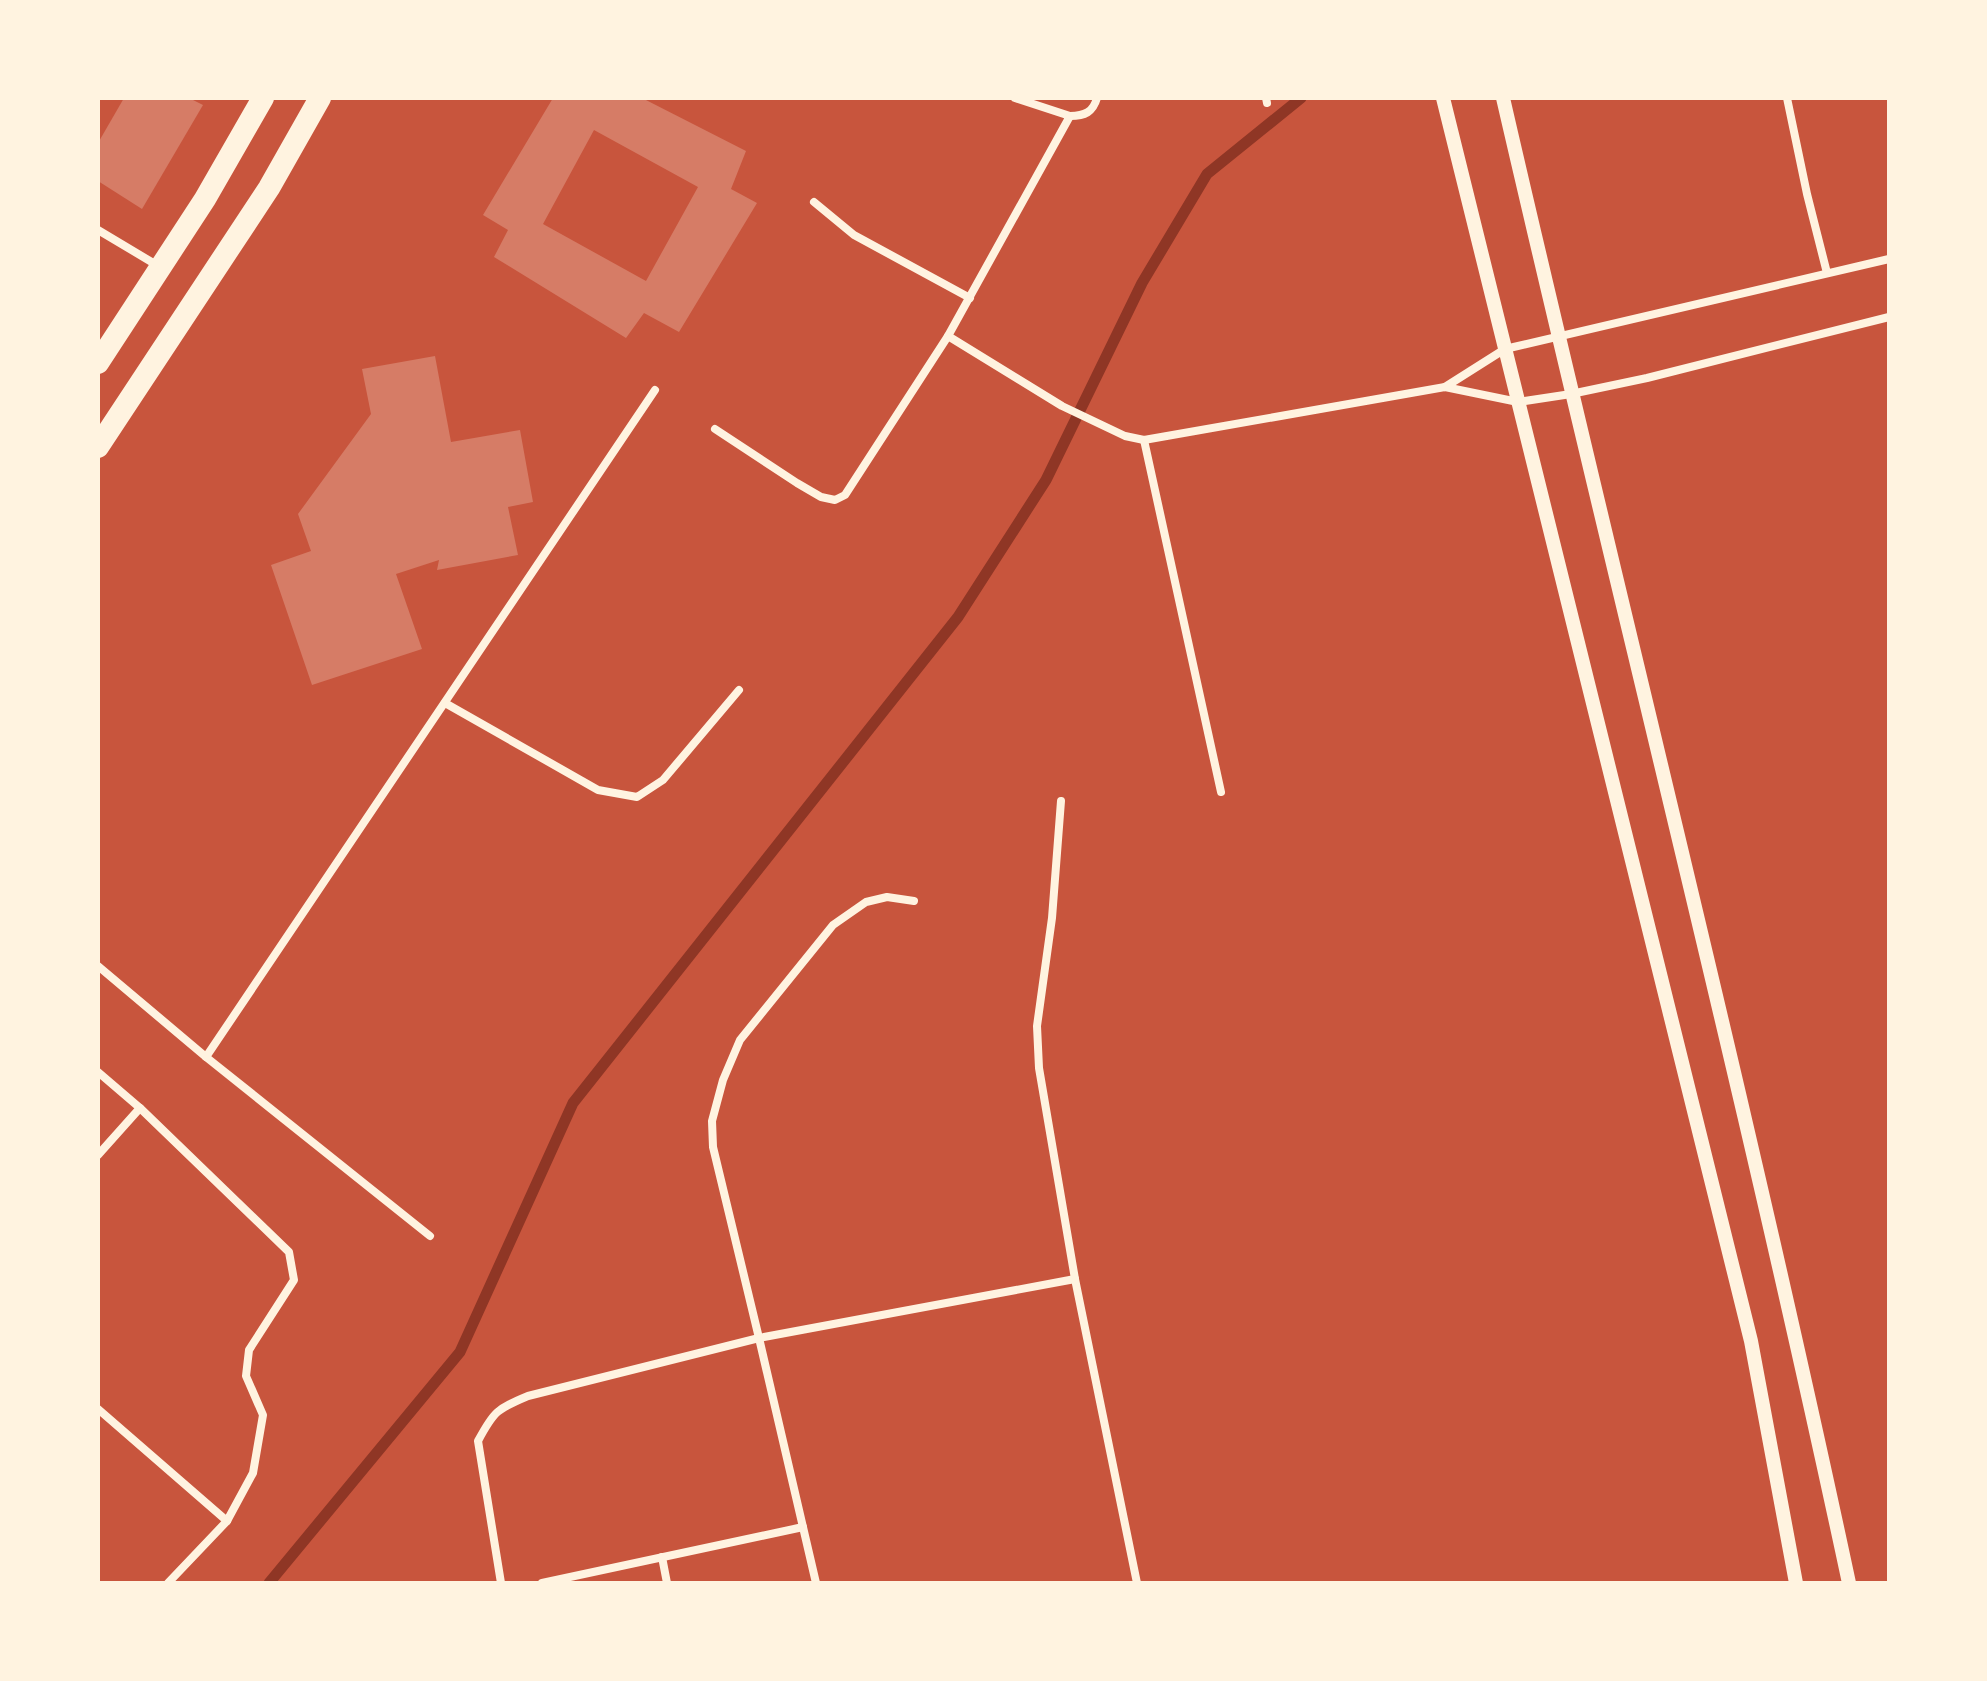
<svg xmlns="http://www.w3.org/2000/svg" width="1987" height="1681" viewBox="0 0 1987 1681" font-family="Figtree,sans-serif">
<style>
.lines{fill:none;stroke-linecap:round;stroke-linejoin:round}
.stream{stroke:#8f3625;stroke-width:11}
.building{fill:#d67c66;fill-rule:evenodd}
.minor{stroke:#fff3e0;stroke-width:8}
.tertiary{stroke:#fff3e0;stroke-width:14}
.trunk{stroke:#fff3e0;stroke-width:22}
</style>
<rect width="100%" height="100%" fill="#c8553d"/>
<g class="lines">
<path class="stream" d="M269 1583 460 1352 573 1103 958 617 1046 480 1142 283 1207 174 1301 98"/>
</g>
<g class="building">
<path d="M124 98H189L203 105 142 209 98 181V143Z"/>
<path d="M553 98H642L746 151 731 189 757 203 679 332 644 313 626 338 494 257 508 230 483 215ZM594 130 698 187 646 281 543 224Z"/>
<path d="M435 356 451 442 520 430 533 502 508 507 518 555 437 570 439 560 396 574 422 649 312 685 271 565 311 551 298 514 371 414 362 369Z"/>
</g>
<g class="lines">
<g class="minor">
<path d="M1015 98 1070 116 948 336 1062 406 1125 436 1144 440 1445 387 1518 402 1571 394 1647 378 1889 317"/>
<path d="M1266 98 1267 103"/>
<path d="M1787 98 1807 194 1827 273"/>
<path d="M1070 116C1085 116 1093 112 1097 98"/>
<path d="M814 202 854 235 970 298"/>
<path d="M98 230 160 267"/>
<path d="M1445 387 1505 349 1889 259"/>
<path d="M715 429 797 483 821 497 835 500 845 495 948 336"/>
<path d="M1144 440 1221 792"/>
<path d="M445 703 598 790 637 797 663 780 739 690"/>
<path d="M1061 801 1052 918 1037 1026 1039 1068 1075 1279"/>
<path d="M98 966 206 1057 430 1236"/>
<path d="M206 1057 655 390"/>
<path d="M98 1072 140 1108 289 1252 294 1280 249 1350 246 1376 263 1415 253 1473 227 1521 98 1409"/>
<path d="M98 1155 140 1108"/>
<path d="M662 1557 667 1583"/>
<path d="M168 1583 227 1521"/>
<path d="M501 1583 478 1441C494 1411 497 1409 528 1396L759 1338 713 1147 712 1121 723 1080 740 1040 833 925 866 902 887 897 914 901"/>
<path d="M542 1583 803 1527"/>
<path d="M816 1583 759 1338 1075 1279 1137 1583"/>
</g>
<g class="tertiary">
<path d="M1443 98 1751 1341 1796 1583"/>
<path d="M1503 98C1617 593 1743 1086 1849 1583"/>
</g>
<g class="trunk">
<path d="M98 363 205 199 263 98"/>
<path d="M98 447 269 188 320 98"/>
</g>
</g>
<rect width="1987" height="1681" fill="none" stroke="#fff3e0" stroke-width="200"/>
</svg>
